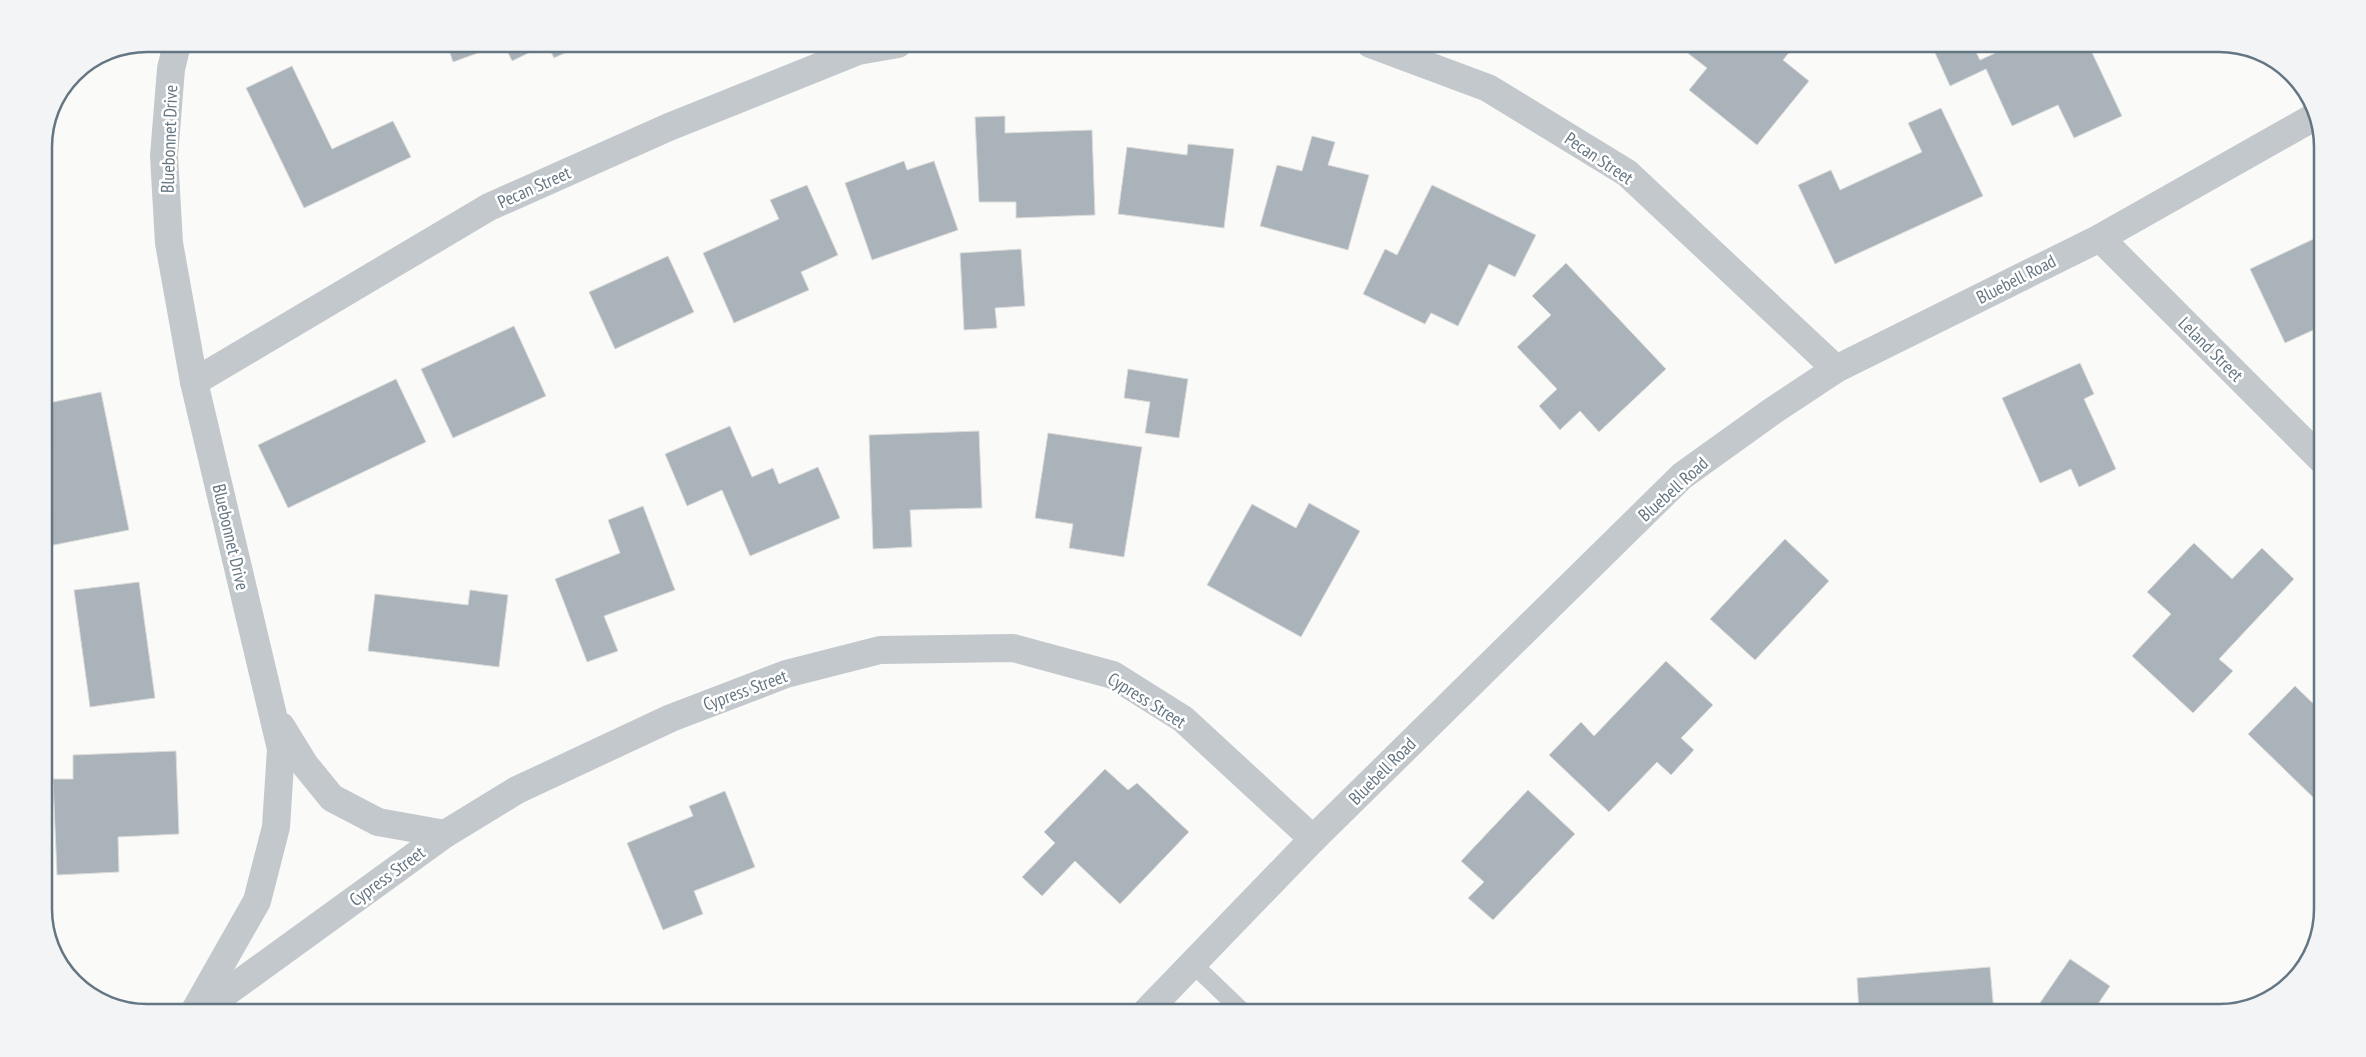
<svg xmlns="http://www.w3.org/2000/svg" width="2366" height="1057" viewBox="0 0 2366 1057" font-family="'PT Sans Narrow',sans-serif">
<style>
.building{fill:#aab3b9;stroke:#dcdcda}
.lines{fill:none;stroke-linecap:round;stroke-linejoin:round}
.service{stroke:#c3c8cc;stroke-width:18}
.minor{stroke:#c3c8cc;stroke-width:28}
.labels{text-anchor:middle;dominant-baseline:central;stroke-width:5;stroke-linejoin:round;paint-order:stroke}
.street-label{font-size:18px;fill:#657683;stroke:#fff}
.rim{fill:none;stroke:#657683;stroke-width:2.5}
</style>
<rect width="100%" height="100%" fill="#fafaf8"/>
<g class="building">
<path d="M447 44H475L478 53 453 62Z"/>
<path d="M504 44H584L554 58 547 44 512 61Z"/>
<path d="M1691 44H1796L1783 60 1809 81 1757 145 1689 90 1707 68 1685 51Z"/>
<path d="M1931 44H1972L1980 60 2015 44H2088L2122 116 2074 138 2058 105 2012 126 1986 69 1950 86Z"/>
<path d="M292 66 332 149 393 121 411 157 304 208 246 88Z"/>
<path d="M1941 108 1983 196 1835 264 1798 185 1831 170 1840 190 1922 152 1908 123Z"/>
<path d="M1005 116V133L1092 130 1095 215 1016 218V202H979L975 117Z"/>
<path d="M1312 136 1335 142 1328 165 1369 175 1348 250 1260 226 1277 165 1302 171Z"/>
<path d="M1188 144 1234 149 1224 228 1118 214 1127 147 1187 155Z"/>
<path d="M904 161 907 170 934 161 958 230 872 260 845 183Z"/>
<path d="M807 185 838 255 801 272 809 290 734 323 703 253 779 219 770 200Z"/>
<path d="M1432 185 1536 235 1515 277 1489 264 1458 326 1431 313 1425 324 1363 294 1385 249 1397 255Z"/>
<path d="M2322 235V326L2285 343 2250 269Z"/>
<path d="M1021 249 1025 306 995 308 997 328 964 330 960 253Z"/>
<path d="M668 256 694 312 615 349 589 292Z"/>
<path d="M1566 263 1666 369 1599 432 1580 411 1560 430 1539 406 1557 389 1517 347 1551 315 1532 296Z"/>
<path d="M514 326 546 396 453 438 421 369Z"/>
<path d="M2080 363 2094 394 2084 399 2116 469 2079 487 2071 469 2040 483 2002 398Z"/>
<path d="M1128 369 1188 379 1179 438 1145 433 1150 402 1124 398Z"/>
<path d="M396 379 426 442 288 508 258 445Z"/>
<path d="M101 392 129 530 44 547V404Z"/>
<path d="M730 426 752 477 773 468 779 484 818 467 840 518 750 556 722 490 687 506 665 454Z"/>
<path d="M979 431 982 508 910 510 912 547 873 549 869 435Z"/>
<path d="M1048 433 1142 447 1124 557 1069 548 1073 524 1035 518Z"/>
<path d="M1309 503 1360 531 1301 637 1207 585 1252 504 1296 528Z"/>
<path d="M643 506 675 590 604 616 618 651 587 662 555 579 620 553 608 520Z"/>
<path d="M1785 539 1829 581 1755 660 1710 619Z"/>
<path d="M2194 543 2232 579 2262 548 2294 579 2219 659 2233 671 2193 713 2132 656 2171 614 2147 592Z"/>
<path d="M139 582 155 698 90 707 74 590Z"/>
<path d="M470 590 508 595 499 667 368 651 375 594 468 605Z"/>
<path d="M1666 661 1713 705 1681 738 1694 750 1671 775 1657 762 1609 812 1549 755 1581 722 1594 736Z"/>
<path d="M2295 686 2322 712V806L2248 734Z"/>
<path d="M44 728 52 736 44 744Z"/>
<path d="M176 751 179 834 118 837 119 872 57 875 53 779H73V755Z"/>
<path d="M1105 769 1128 790 1137 783 1189 832 1120 904 1075 861 1042 896 1022 877 1055 843 1044 832Z"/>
<path d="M1528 790 1575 834 1493 920 1468 898 1484 882 1461 861Z"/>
<path d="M725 791 755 867 694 891 703 914 663 930 627 843 693 816 689 806Z"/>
<path d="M2070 959 2110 986 2098 1004 2111 1013H2033Z"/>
<path d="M1990 967 1994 1013H1859L1857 978Z"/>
</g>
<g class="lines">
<path class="service" d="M1194 965 1244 1013"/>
<g class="minor">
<path d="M177 44 171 69 164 156 169 243 194 382 281 749 276 827 257 901 194 1012"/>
<path d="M1370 44 1488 88 1627 173 1836 369"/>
<path d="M2100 238 2322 460"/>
<path d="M194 382 489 207 669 127 858 51 898 44"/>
<path d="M281 726 305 765 332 798 378 822 445 834"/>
<path d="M198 1013 445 834 517 790 671 718 786 674 880 650 1013 648 1113 675 1183 719 1313 839"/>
<path d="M1145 1013 1313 839 1682 476 1774 410 1836 369 2100 238 2314 117"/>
</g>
</g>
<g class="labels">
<g class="street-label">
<text transform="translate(169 139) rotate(-88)">Bluebonnet Drive</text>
<text transform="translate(1599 158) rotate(34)">Pecan Street</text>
<text transform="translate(534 187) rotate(-24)">Pecan Street</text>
<text transform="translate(2016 279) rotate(-27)">Bluebell Road</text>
<text transform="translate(2211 349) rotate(45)">Leland Street</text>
<text transform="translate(1673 489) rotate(-42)">Bluebell Road</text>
<text transform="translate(231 537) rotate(77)">Bluebonnet Drive</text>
<text transform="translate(745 690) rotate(-20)">Cypress Street</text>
<text transform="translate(1147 700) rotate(32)">Cypress Street</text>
<text transform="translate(1382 771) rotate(-45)">Bluebell Road</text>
<text transform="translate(387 876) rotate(-36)">Cypress Street</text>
</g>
</g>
<path d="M0 0H2366V1057H0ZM147 52H2219A95 95 0 0 1 2314 147V909A95 95 0 0 1 2219 1004H147A95 95 0 0 1 52 909V147A95 95 0 0 1 147 52Z" fill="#f3f4f5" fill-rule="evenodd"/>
<path class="rim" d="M147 52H2219A95 95 0 0 1 2314 147V909A95 95 0 0 1 2219 1004H147A95 95 0 0 1 52 909V147A95 95 0 0 1 147 52Z"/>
</svg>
